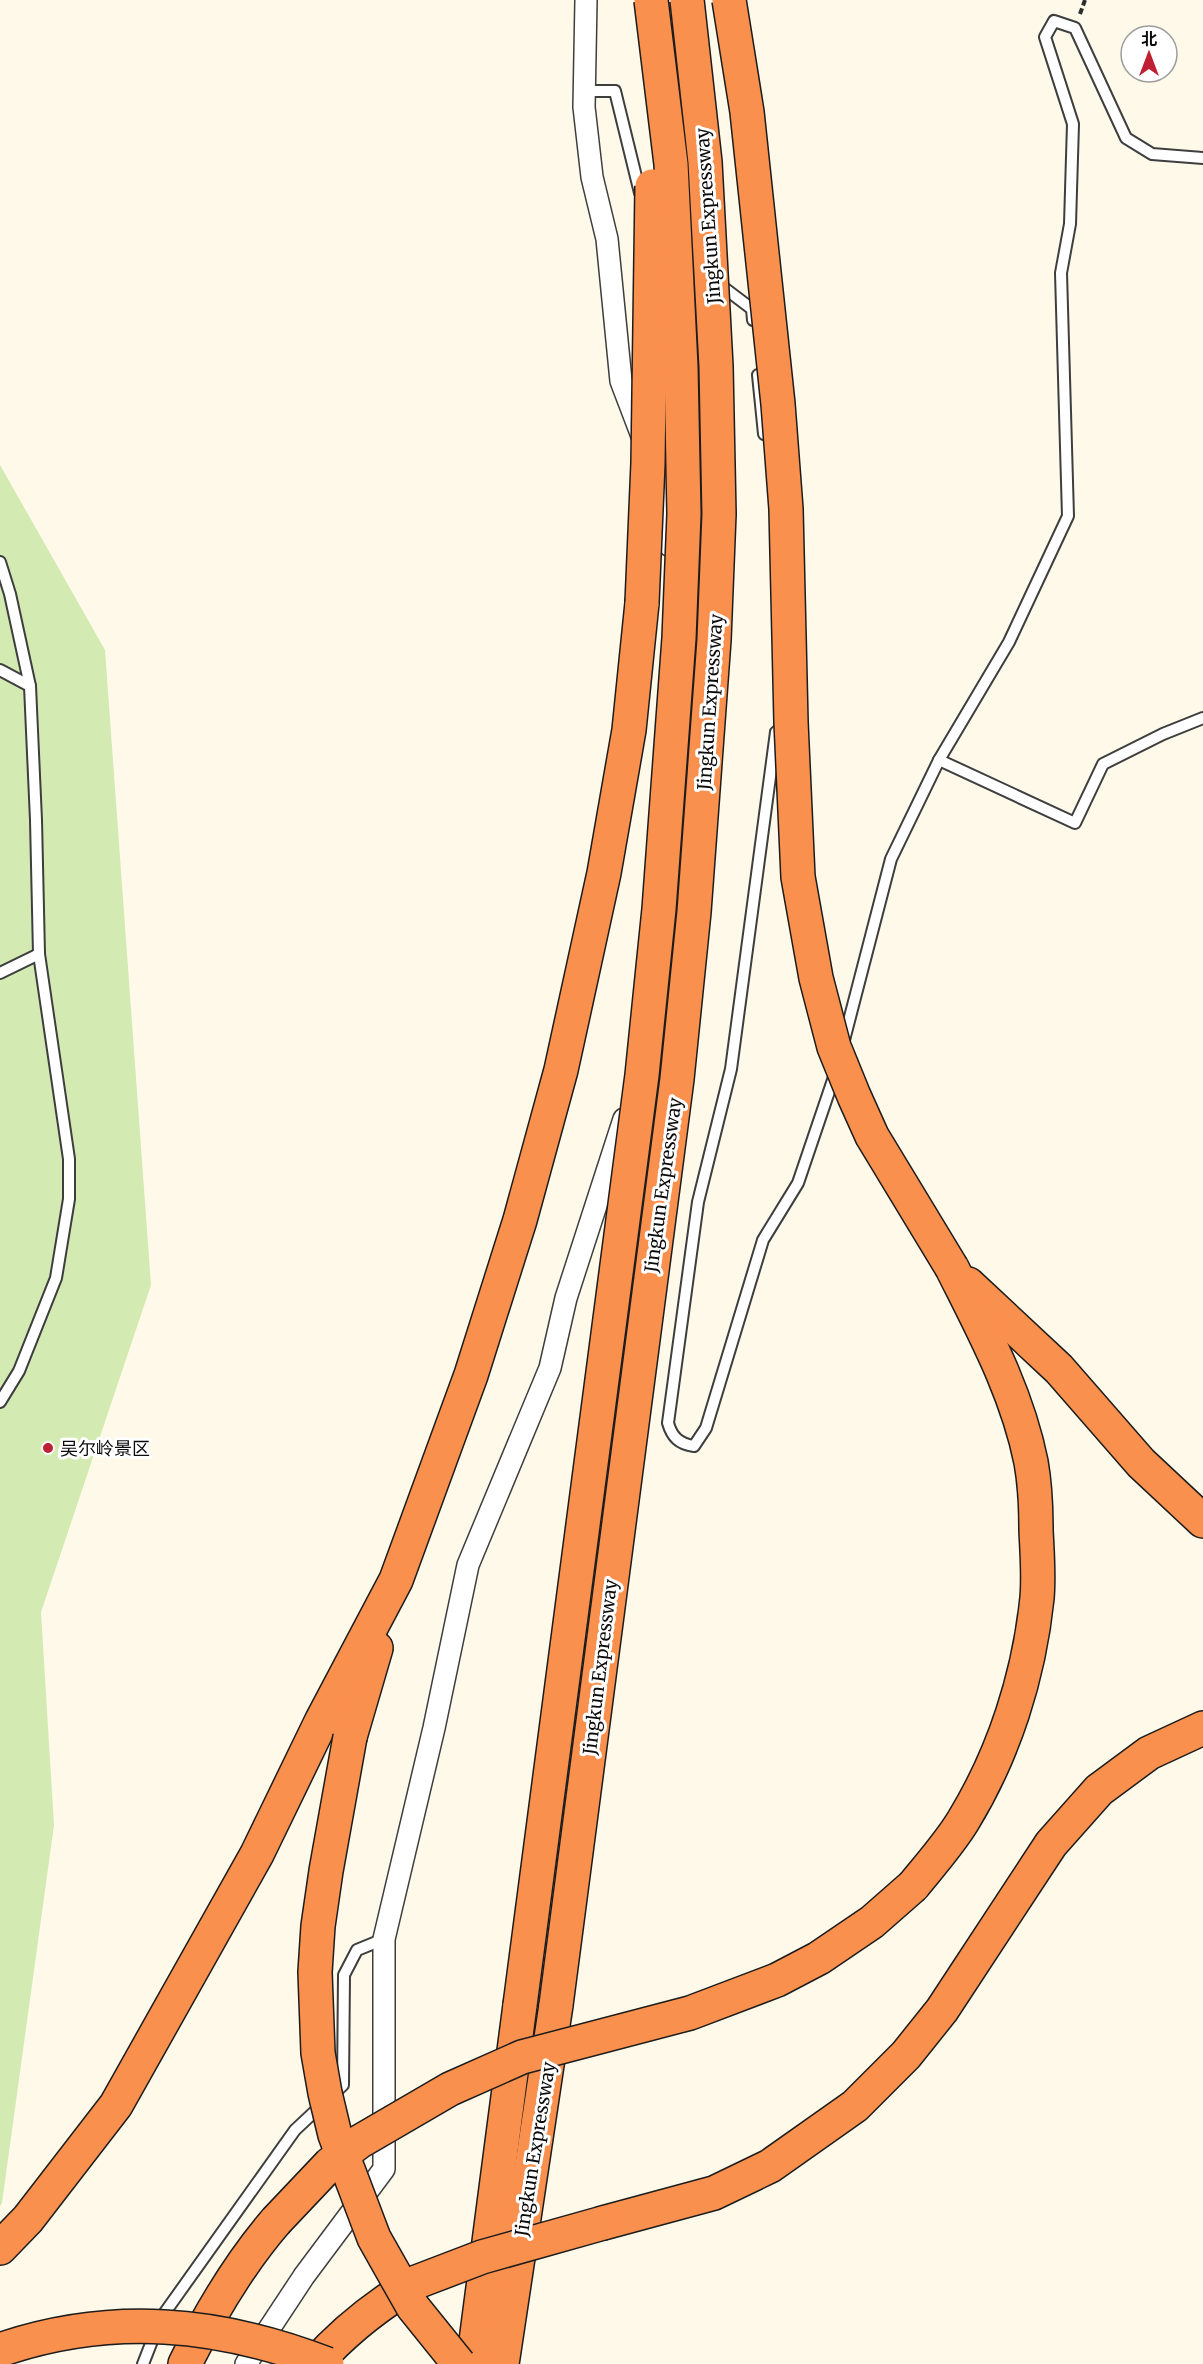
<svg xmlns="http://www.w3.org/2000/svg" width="1203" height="2364" viewBox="0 0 1203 2364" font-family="Merriweather,'Noto Sans SC',serif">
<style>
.green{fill:#d3eab2}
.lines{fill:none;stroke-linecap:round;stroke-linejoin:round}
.service-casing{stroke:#3e3e3e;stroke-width:14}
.minor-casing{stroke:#3e3e3e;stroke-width:24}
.motorway-casing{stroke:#1c1c1c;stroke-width:36}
.path{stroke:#2d2d2d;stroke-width:4;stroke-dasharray:6 3;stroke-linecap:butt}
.service{stroke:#fff;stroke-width:10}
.minor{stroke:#fff;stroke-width:21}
.motorway{stroke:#fa904d;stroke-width:33}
.motorway-bridge-casing{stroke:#1c1c1c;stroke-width:36;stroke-linecap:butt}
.motorway-bridge{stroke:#fa904d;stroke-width:33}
.poi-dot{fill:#bf1f32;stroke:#fff;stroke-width:2}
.labels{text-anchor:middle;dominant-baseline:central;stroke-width:6;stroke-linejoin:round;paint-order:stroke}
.street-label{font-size:18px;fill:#0b0b0b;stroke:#fff}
.poi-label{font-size:18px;fill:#0b0b0b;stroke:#fff;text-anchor:start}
</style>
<rect width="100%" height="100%" fill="#fff9e9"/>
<path class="green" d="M0 465 105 650 151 1285 41 1612 54 1825 2 2203 0 2206Z"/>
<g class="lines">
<defs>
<g id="service">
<path d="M585 91H615L640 193"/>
<path d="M719 284 752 309 753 320"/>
<path d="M758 375 764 434"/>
<path d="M0 562 10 594 30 686 36 820 39 954 69 1159V1199L56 1278 19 1371 0 1402"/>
<path d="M0 670 30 686"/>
<path d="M776 732 731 1069 698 1202 668 1423C672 1437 679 1444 694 1446L706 1428 763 1240 798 1183 836 1071"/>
<path d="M939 760 1009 642 1068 516 1061 273 1070 224 1073 124 1045 37 1054 21 1075 28 1126 138 1152 154 1203 158"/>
<path d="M0 973 39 954"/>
<path d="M843 1044 891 859 939 760 1075 823 1103 764 1163 734 1203 718"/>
<path d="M143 2364 161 2318 295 2130 343 2085 344 1975 357 1950 384 1939"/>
</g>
<g id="minor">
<path d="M586 0 584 107 592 177 607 239 621 381 642 436"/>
<path d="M654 469 666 503 670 546"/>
<path d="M246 2364 304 2276 384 2169V1939L434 1728 468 1565 550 1368 566 1298 624 1119"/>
</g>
<g id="motorway">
<path d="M968 1284 1059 1369 1141 1463 1203 1521"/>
<path d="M350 1737 376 1648"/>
<path d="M913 1886C930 1865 949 1844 963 1821 1004 1754 1029 1676 1037 1598 1039 1576 1037 1552 1036 1530 1036 1507 1035 1484 1031 1462 1017 1392 983 1330 952 1268"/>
<path d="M603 2223 714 2193 770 2166 855 2106 906 2055 942 2010 1051 1844 1099 1790 1149 1753 1203 1728"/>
<path d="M0 2248 28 2219 116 2105 257 1854 321 1722 396 1580 471 1375 520 1220 561 1070 604 873 629 730 642 603"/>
<path d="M185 2364C210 2313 239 2264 276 2221"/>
<path d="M315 2364C344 2331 376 2306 414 2283"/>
<path d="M473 2364 520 2005"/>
<path d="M502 2364 556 2005"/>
</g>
</defs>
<use href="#service" class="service-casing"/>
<use href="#minor" class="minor-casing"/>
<use href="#motorway" class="motorway-casing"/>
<path class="path" d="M1080 14 1085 0"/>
<use href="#service" class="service"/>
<use href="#minor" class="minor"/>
<use href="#motorway" class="motorway"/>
<defs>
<g id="motorway-bridge">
<path d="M729 0 747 112 778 404 786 509 791 722 798 877 816 978 834 1047 854 1096 872 1136 952 1268"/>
<path d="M642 603 648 463 652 186"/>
<path d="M350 1737 326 1871 318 1926 315 1972 318 2053 325 2093 335 2135 374 2238 413 2307 459 2364"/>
<path d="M520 2005 642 1075 659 909 679 638 684 514 681 367 671 164 651 0"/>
<path d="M556 2005 677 1079 694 912 714 640 719 514 716 366 705 162 687 0"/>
<path d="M276 2221 330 2164 359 2142 450 2089 522 2057 690 2013 777 1980 819 1958 872 1922 913 1886"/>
<path d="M414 2283 482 2257 603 2223"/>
<path d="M0 2350C111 2312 219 2322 327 2364"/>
</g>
</defs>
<use href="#motorway-bridge" class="motorway-bridge-casing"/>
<use href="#motorway-bridge" class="motorway-bridge"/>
</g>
<circle class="poi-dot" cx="48" cy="1448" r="6"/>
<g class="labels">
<g class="street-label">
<text transform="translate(708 216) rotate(-94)">Jingkun Expressway</text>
<text transform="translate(710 702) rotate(-86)">Jingkun Expressway</text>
<text transform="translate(663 1185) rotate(-82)">Jingkun Expressway</text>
<text transform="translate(600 1667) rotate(-83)">Jingkun Expressway</text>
<text transform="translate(535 2149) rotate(-81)">Jingkun Expressway</text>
</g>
<g class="poi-label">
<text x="60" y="1448">吴尔岭景区</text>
</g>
</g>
<g transform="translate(1149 54)"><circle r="28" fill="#ffffff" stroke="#9d9d9d" stroke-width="1.5"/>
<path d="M0-4.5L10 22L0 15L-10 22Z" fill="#bf1f32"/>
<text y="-9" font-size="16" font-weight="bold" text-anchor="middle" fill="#0b0b0b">北</text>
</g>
</svg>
